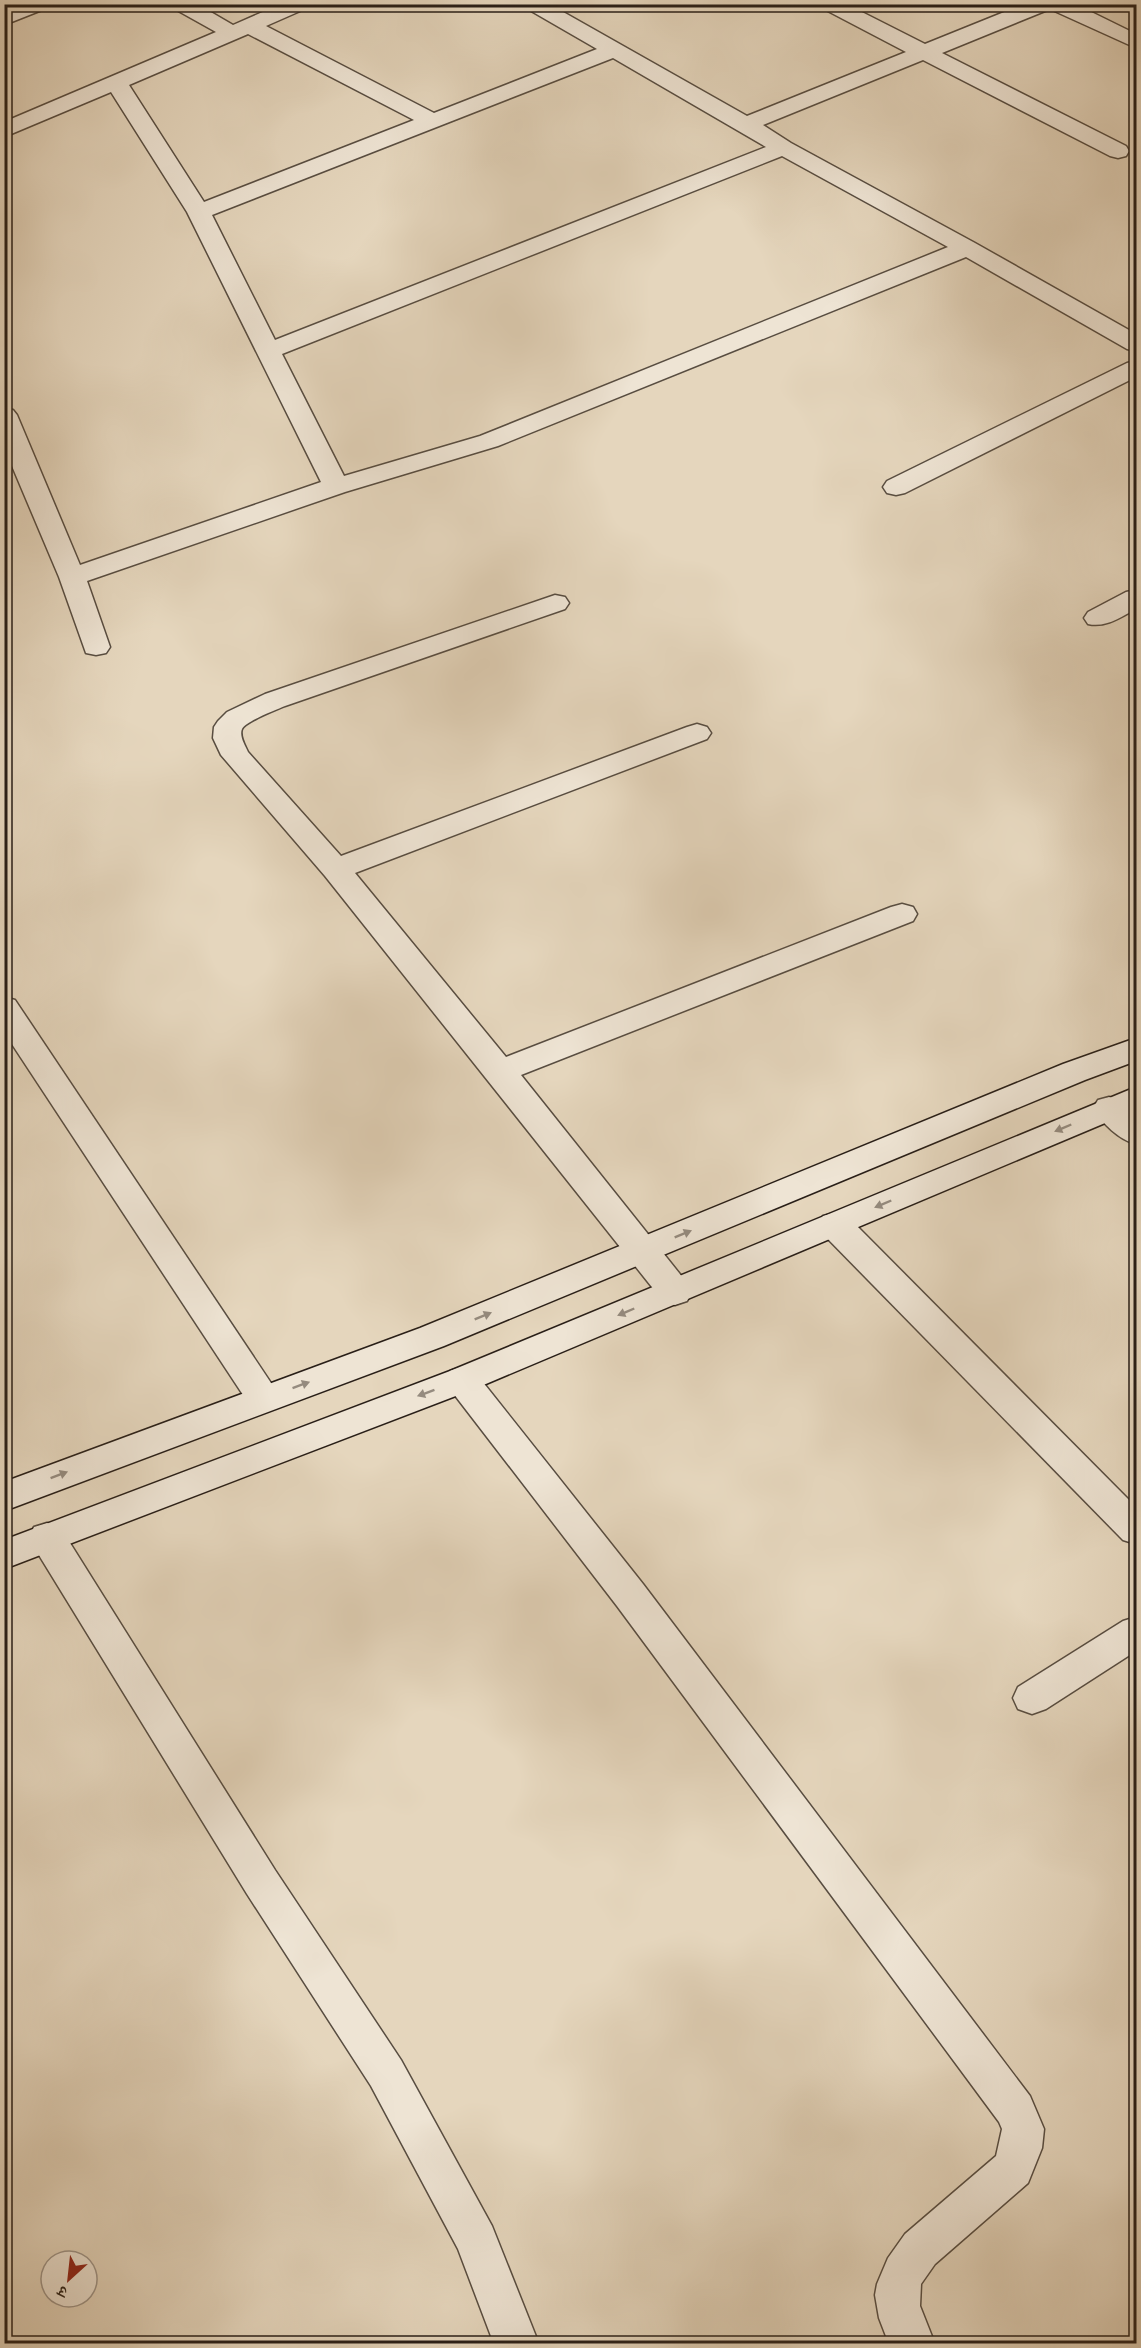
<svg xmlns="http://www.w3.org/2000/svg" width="1141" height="2348" viewBox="0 0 1141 2348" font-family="'Old Standard TT','Noto Serif Devanagari',serif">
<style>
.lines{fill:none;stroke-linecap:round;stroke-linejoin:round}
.street-casing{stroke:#584d41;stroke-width:3}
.secondary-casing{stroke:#291f18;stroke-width:3}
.street{fill:#eee4d4;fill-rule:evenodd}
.secondary{fill:#eee4d4;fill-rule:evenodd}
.oneway{fill:#958b7f}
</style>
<rect width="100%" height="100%" fill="#e5d6bd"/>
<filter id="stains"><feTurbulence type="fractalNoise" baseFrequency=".00333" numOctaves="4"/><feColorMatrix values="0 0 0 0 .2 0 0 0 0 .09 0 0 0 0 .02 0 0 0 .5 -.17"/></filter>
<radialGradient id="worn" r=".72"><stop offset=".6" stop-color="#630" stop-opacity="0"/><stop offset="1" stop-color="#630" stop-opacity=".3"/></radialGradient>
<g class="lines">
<defs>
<g id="street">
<path d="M20 4H50L47 8 4 25V11Z"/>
<path d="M170 4H197L233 25 281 4H310L307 8 266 26 434 113 597 49 526 8 523 4H549L747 116 906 52 822 8 819 4H846L925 44 1024 4H1075L1136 34V48L1050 9 942 53 1126 146 1129 151 1126 156 1118 158 1110 156 923 60 763 125 791 143 975 243 1136 334V351L1127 349 966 257 498 446 345 492 87 581 110 647 106 653 96 655 86 653 59 577 4 447V408L13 410 17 415 80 565 321 482 187 212 111 92 4 137V122L216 32 173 8ZM248 34 414 120 204 202 129 85ZM613 58 766 147 275 340 212 215ZM782 156 948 247 480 436 344 476 282 354Z"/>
<path d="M1136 361V377L905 493 896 495 887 493 883 487 887 481 1127 363Z"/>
<path d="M1136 590V609C1121 617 1106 628 1088 624L1084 618 1088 612 1126 592Z"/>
<path d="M555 595 565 597 569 603 565 609 285 706C276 710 246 721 242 729 239 736 245 745 248 752L341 856 687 727 697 724 707 727 711 733 707 739 355 873 506 1057 891 907 902 904 913 907 917 914 913 921 521 1075 687 1283 692 1292 687 1301 675 1305 663 1301 325 876 221 755 213 738 214 727 218 721 227 712 265 694Z"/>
<path d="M4 997 15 1000 275 1389 281 1398 275 1407 263 1411 251 1407 4 1032Z"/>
<path d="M1109 1097 1120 1100 1136 1115V1144C1119 1140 1102 1123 1093 1108L1098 1100Z"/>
<path d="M835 1213 847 1216 1136 1507V1544L1123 1540 823 1234 818 1225 823 1216Z"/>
<path d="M462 1367 474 1371 643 1584 1030 2096 1044 2129 1042 2148 1028 2183 935 2264 921 2284 920 2306 935 2344H889L879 2318 875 2295 877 2284 888 2258 905 2234 996 2156 1002 2129 999 2122 617 1606 450 1389 444 1380 450 1371Z"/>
<path d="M47 1523 60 1527 275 1870 401 2060 492 2226 539 2344H494L458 2249 371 2086 247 1894 34 1547 29 1537 34 1527Z"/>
<path d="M1136 1617V1651L1046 1709 1032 1714 1018 1709 1013 1698 1018 1687 1123 1621Z"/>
</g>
<g id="secondary">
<path d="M1136 1038V1061L1085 1080 444 1346 4 1511V1482L420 1328 1063 1064Z"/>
<path d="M1136 1087V1110L474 1389 4 1569V1540L450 1371Z"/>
</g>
</defs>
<use href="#street" class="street-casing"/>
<use href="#secondary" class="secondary-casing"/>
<use href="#street" class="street"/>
<use href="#secondary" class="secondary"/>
</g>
<defs><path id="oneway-solid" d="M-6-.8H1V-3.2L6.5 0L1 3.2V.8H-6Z" transform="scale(1.5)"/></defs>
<g class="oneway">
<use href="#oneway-solid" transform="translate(1063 1128) rotate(157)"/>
<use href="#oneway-solid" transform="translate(883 1204) rotate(157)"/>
<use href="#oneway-solid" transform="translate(683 1234) rotate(-22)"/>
<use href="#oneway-solid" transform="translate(626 1312) rotate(157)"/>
<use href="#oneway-solid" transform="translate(483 1316) rotate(-22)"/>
<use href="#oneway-solid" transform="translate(301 1385) rotate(-20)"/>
<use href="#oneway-solid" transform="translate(426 1393) rotate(160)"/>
<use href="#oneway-solid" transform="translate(59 1475) rotate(-21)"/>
</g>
<rect width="1141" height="2348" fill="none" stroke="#e5d6bd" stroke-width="24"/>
<rect x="6" y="6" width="1129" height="2336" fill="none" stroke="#291f18" stroke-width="3"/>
<rect x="12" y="12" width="1117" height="2324" fill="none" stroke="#291f18" stroke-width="1.5"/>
<g transform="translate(69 2279) rotate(207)"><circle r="28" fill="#eee4d4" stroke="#9f9589" stroke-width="1.5"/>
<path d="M0-4.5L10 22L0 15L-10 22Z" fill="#8f2418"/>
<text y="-9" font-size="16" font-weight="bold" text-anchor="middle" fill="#291f18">उ</text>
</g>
<rect width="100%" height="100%" filter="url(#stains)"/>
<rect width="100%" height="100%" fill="url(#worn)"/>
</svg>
